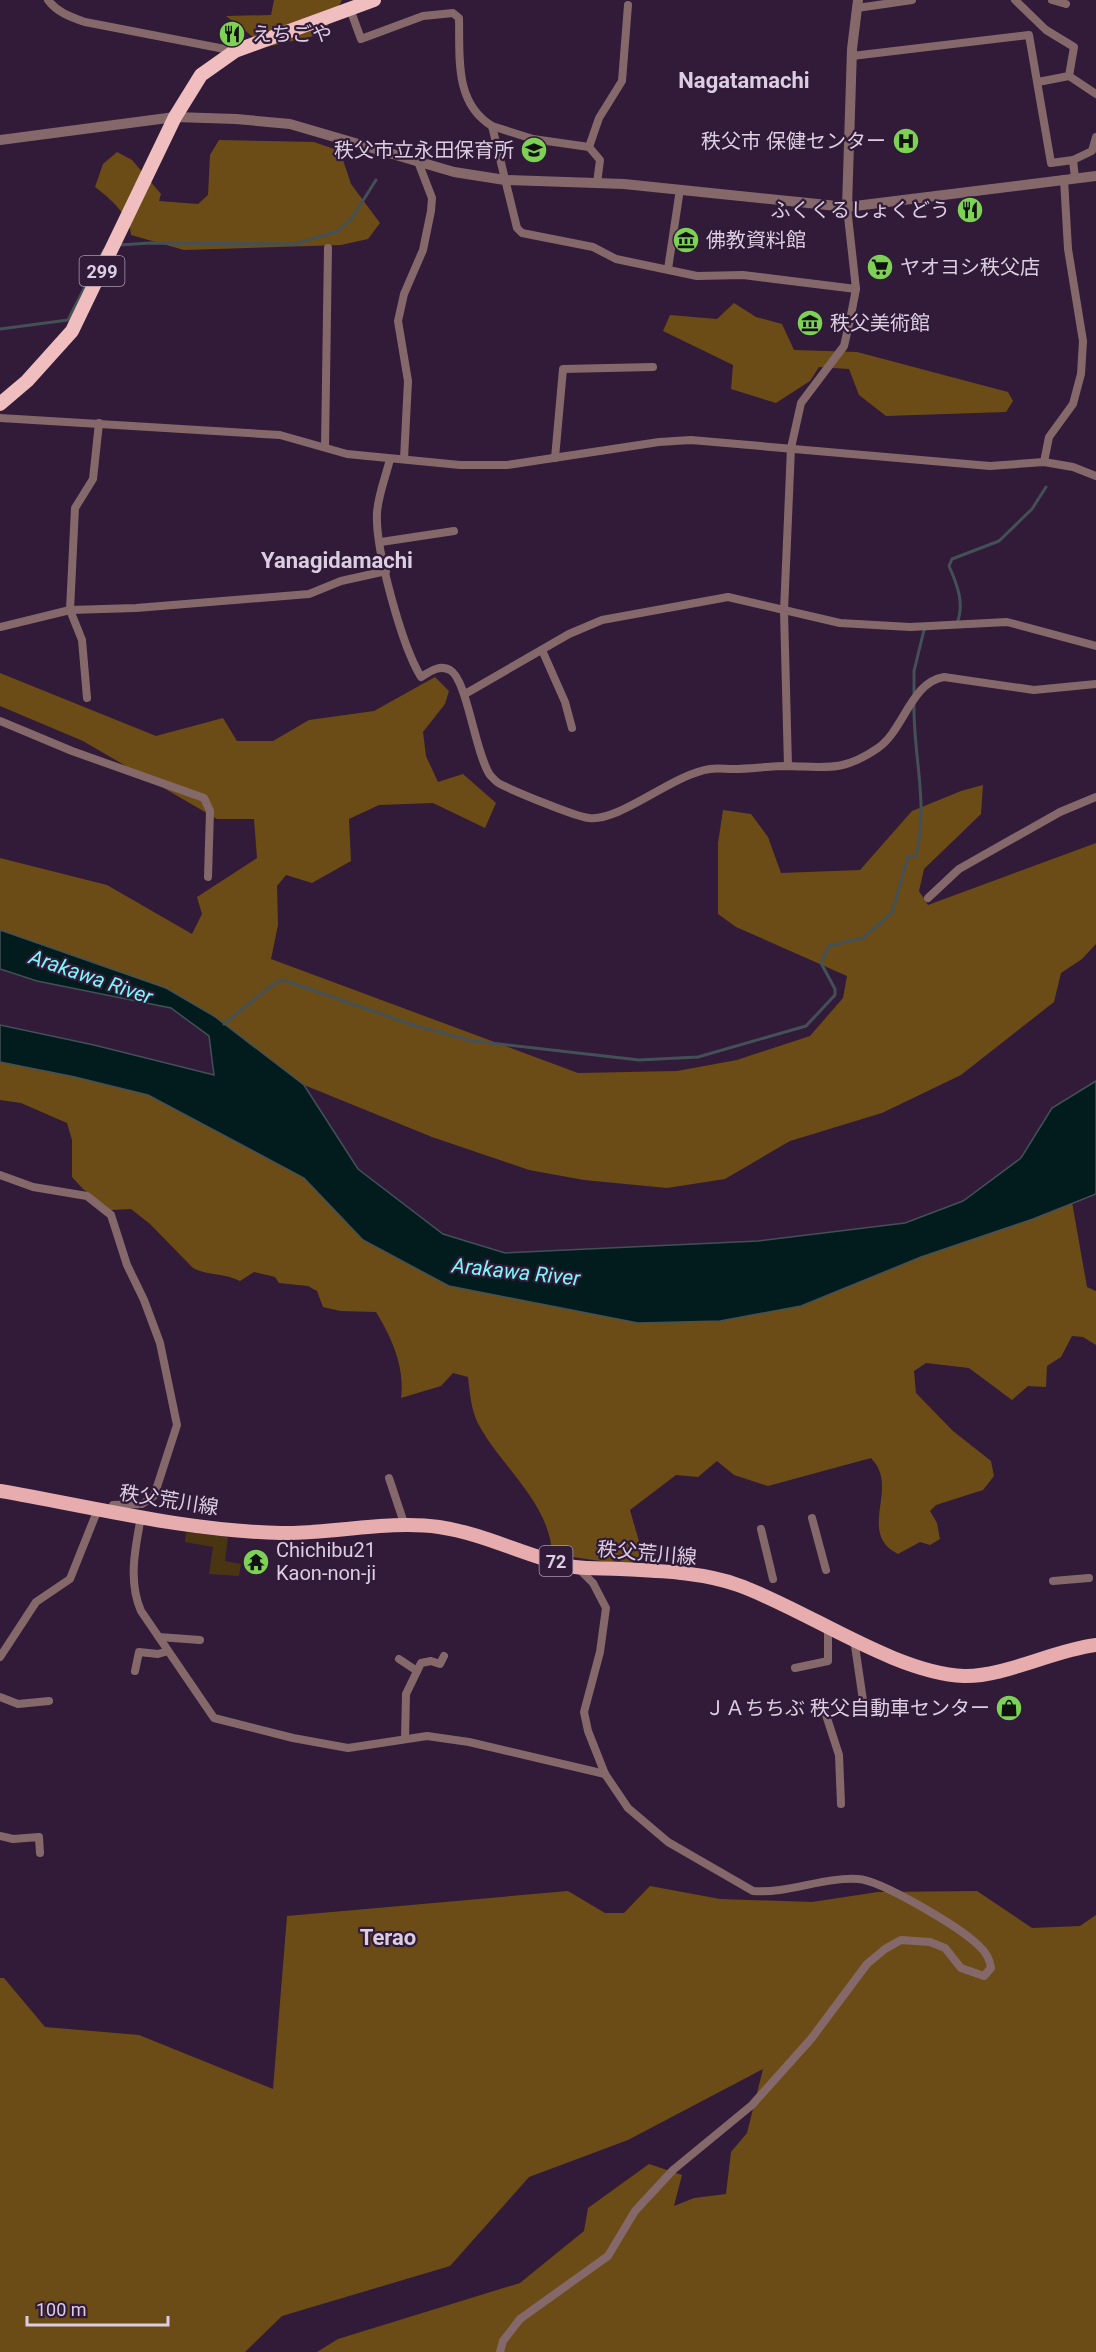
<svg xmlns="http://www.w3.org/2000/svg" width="1096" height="2352" viewBox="0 0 1096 2352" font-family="Roboto,'Noto Sans JP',sans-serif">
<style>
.green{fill:#4a3513}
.forest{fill:#6c4c16}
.water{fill:#021b1c;stroke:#435157;stroke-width:1.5}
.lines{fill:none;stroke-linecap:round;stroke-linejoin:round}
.stream{stroke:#435157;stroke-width:3}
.minor{stroke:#85696a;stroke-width:8}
.tertiary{stroke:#85696a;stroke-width:10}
.primary{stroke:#e7adae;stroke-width:14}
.trunk{stroke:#f1bec0;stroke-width:14}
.labels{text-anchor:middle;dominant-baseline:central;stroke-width:4.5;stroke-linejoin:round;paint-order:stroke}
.shield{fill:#311b39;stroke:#a998af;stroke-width:1.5}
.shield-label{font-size:18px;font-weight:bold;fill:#dccee1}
.poi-label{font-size:20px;fill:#dccee1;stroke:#311b39;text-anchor:start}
.street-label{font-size:20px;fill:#dccee1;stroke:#311b39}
.water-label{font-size:21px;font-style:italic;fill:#7cf8fa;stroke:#311b39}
.quarter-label{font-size:22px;font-weight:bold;fill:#dccee1;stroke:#311b39}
</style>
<rect width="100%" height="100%" fill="#311b39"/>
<path class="green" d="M186 1532 228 1537 225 1561 241 1564 239 1576 209 1574 213 1547 185 1542Z"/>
<g class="forest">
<path d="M274 0H342L323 34 266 47 226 16 271 15Z"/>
<path d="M219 140 314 142 340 151 351 184 380 223 368 239 341 245 184 250 131 235C131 217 110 198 95 187L103 164 117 152 132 160 161 194 159 201 198 204 208 195 210 155Z"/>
<path d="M734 303 756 317 782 324 794 350 857 352 1008 392 1013 401 1006 412 886 416 859 395 849 369 819 367 810 381 776 403 731 389 733 365 663 331 670 315 717 319Z"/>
<path d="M0 673 156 736 223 718 237 741H273L309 720 374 711 435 677 449 691 445 704 423 732 426 756 438 782 463 774 496 803 485 828 433 803 379 805 349 819 351 861 312 883 286 875 277 886 278 925 271 959 578 1073 677 1071 737 1060 810 1036 843 998 847 976 736 927 718 914V843L723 810 751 814 768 837 781 873 860 870 912 811 961 791 983 785 981 814 924 869 919 891 928 905 1096 843V944L1082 959 1061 973 1054 1002 961 1075 882 1113 790 1141 725 1179 667 1188 584 1180 529 1170 432 1137 304 1085 214 1016 166 988 0 930V858L107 885 192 934 202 914 197 897 257 858 254 819H217L83 741 0 706Z"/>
<path d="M0 1062 75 1077 148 1095 305 1178 363 1240 449 1286 638 1323 801 1306 921 1257 1033 1219 1072 1202 1087 1287 1096 1291V1345L1083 1337 1072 1336 1061 1357 1047 1366 1046 1387 1028 1386 1012 1400 969 1368 926 1363 914 1371 916 1393 953 1431 991 1461 994 1476 983 1490 936 1505 930 1511 937 1523 940 1539 930 1545 920 1542 898 1554C861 1536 891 1497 879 1470 878 1466 874 1462 871 1458L768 1486 734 1475 717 1461 698 1477 676 1475 630 1510 644 1559 628 1565 552 1554C550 1504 503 1468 480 1427 471 1412 470 1393 468 1377L453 1373 441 1386 401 1398C405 1367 392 1338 376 1312L340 1311 323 1307 317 1291 308 1286 279 1283 275 1277 254 1272 240 1281C225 1273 208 1276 193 1268L150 1224 131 1209 111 1210 83 1189 72 1177V1140L67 1123 21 1103 0 1100Z"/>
<path d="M650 1886 720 1899 812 1902 878 1892 977 1891 1032 1928 1080 1926 1096 1915V2352H317L338 2339 520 2283 584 2231 588 2208 649 2164 682 2175 674 2206 694 2198 726 2194 731 2152 747 2133 763 2069 628 2140 529 2177 450 2266 282 2316 245 2352H0V1978H4L45 2027 139 2035 273 2089 287 1916 568 1891 605 1913H624Z"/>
</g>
<path class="water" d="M0 930 166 988 214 1016 304 1085 358 1169 443 1234 505 1253 758 1241 905 1223 963 1201 1021 1158 1052 1108 1096 1081V1194L1033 1219 921 1257 801 1306 720 1321 638 1323 449 1286 363 1240 304 1178 148 1095 75 1077 0 1062V1025L94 1045 214 1075 209 1036 171 1008 37 981 0 969Z"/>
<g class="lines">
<g class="stream">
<path d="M119 245 150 243 295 244 338 231 352 218 376 180"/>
<path d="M0 329 68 320 104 250"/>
<path d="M957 623C965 604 957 584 949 566L952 559 999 541 1032 509 1046 487"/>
<path d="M914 694V671L924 630 926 629"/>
<path d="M224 1024 275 983 283 980 416 1026 473 1041 639 1060 698 1057 806 1026 835 995V989L821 963 829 946 863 938 892 913 908 857 916 856C929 805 913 755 914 704"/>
</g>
<g class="minor">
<path d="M48 0C57 12 70 17 85 22L235 51"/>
<path d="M1015 0 1046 30 1074 47 1069 76 1096 94"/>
<path d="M1052 0 1066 4"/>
<path d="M857 8 912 0"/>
<path d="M350 9 361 39 423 16 453 13 459 18C460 57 454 103 492 126L517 228 522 233 593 247 616 259 697 276 743 275 856 289"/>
<path d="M852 56 1029 35 1051 163 1073 160"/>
<path d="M1038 82 1069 76"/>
<path d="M492 126 533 139 589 147 600 160 597 183"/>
<path d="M589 147 599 118 622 81 628 5"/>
<path d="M1075 178 1073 160 1092 151 1096 137"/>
<path d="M668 269 680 189"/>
<path d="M0 418 280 435 347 454 460 465H507L659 442 691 440 990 466 1044 462 1073 467 1096 476"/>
<path d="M325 447 328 248"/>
<path d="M555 458 563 369 653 367"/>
<path d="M390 459C386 476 378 495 377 513 375 549 402 646 421 677 429 672 440 664 450 670 467 679 475 753 490 775 493 778 496 782 500 784 514 791 576 817 589 818 620 822 673 774 710 769 717 768 725 769 733 769 751 769 769 766 787 766 827 767 843 772 878 748 904 730 911 682 944 677L1034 690 1096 684"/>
<path d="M404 459 408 381 398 321 404 294 423 250 431 211 432 198 417 159"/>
<path d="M1044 462 1049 437 1073 404 1081 374 1083 341 1068 249 1064 179"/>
<path d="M381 542 454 531"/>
<path d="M0 627 70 610 136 608 309 594 341 581 386 571"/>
<path d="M542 650 565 702 572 728"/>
<path d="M465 694 569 634 602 620 728 597 840 623 910 627 1007 622 1096 646"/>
<path d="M87 698 82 640 70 610 75 508 93 479 99 423"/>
<path d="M0 721 72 751 204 798 210 811 208 877"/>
<path d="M788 766 784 611 791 448 801 403 844 346 850 320 856 289 847 207"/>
<path d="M928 898 959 869 1060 812 1096 797"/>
<path d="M0 1175 33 1187 87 1196 111 1215 127 1265 144 1300 160 1343 177 1425 154 1496 142 1504 113 1505 112 1511"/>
<path d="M389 1478 405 1526"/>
<path d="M141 1517C135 1549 128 1581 141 1611L214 1718 293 1738 348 1748 427 1736 469 1742 605 1774"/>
<path d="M812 1518 826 1570"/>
<path d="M761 1529 773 1579"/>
<path d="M1053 1581 1089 1578"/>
<path d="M159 1637 200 1640"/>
<path d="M854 1639 864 1707"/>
<path d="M0 1657 36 1602 70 1579 98 1509"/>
<path d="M399 1659 417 1671"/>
<path d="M795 1668 828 1661V1626"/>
<path d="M135 1671 139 1652 158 1654 168 1651"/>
<path d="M0 1697 18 1704 49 1701"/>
<path d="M826 1715 839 1755 841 1804"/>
<path d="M405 1739 406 1694 421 1663 431 1661 440 1664 444 1656"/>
<path d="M0 1836 13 1839 39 1837 40 1853"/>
<path d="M500 2352 503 2341 520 2319 608 2256 635 2211 673 2170 752 2105 811 2039 867 1964 885 1949 901 1940 930 1942 945 1948 961 1968 984 1976 991 1968C990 1959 985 1951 978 1945 961 1928 881 1880 858 1879 822 1877 788 1894 753 1891L668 1842 628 1808 605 1774 588 1731 584 1712 600 1652 606 1608 593 1583 578 1568"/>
</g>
<g class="tertiary">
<path d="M0 140 175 117 236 119 290 124 454 172 505 180 624 184 847 207 1096 176"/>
<path d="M847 207 852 49 858 0"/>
</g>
<path class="primary" d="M0 1491C92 1507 187 1531 281 1533 332 1534 389 1520 439 1527 487 1534 529 1558 575 1567 590 1569 606 1568 621 1569 659 1571 702 1572 738 1585 806 1609 894 1673 964 1676 1004 1677 1054 1650 1096 1645"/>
<path class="trunk" d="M0 404 27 381 72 331 175 117 201 75 235 51 374 0"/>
</g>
<defs>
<symbol id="restaurant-disc" viewBox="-11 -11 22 22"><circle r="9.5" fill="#7dd154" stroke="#311b39"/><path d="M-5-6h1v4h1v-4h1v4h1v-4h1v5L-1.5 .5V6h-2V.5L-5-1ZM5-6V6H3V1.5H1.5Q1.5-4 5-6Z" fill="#111"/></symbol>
<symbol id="hospital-disc" viewBox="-11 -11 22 22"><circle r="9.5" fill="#7dd154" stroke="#311b39"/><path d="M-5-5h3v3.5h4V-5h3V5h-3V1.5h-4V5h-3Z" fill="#111"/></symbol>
<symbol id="school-disc" viewBox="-11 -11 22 22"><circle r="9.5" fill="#7dd154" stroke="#311b39"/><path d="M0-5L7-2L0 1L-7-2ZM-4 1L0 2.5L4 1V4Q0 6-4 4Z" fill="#111"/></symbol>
<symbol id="museum-disc" viewBox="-11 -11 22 22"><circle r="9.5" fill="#7dd154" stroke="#311b39"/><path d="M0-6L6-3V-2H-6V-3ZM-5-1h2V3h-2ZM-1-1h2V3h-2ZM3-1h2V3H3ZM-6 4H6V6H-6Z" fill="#111"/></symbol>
<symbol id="supermarket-disc" viewBox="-11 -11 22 22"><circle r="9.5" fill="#7dd154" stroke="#311b39"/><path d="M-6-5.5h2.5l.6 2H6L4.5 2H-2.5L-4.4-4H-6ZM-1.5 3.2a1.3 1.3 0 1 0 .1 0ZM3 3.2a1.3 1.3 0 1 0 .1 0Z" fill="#111"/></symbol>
<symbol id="temple-disc" viewBox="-11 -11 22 22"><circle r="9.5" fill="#7dd154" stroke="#311b39"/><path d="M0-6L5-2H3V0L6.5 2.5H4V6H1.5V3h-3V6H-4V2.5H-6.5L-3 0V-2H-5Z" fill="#111"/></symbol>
<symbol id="shop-disc" viewBox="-11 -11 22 22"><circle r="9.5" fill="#7dd154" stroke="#311b39"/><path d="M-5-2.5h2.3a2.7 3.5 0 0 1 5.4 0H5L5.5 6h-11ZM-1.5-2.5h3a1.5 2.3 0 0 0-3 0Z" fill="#111"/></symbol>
</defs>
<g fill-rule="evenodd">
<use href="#restaurant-disc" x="217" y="19" width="30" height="30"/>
<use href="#hospital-disc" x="891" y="126" width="30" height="30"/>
<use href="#school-disc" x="519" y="135" width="30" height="30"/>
<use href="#restaurant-disc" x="955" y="195" width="30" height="30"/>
<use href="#museum-disc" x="671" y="225" width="30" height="30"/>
<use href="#supermarket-disc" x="865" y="252" width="30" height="30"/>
<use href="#museum-disc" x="795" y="308" width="30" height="30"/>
<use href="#temple-disc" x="241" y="1547" width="30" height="30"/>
<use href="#shop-disc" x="994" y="1693" width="30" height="30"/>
</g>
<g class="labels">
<g class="shield">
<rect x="79.5" y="256" width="45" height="30" rx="4.5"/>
<rect x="539.5" y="1546" width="33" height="30" rx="4.5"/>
</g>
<g class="shield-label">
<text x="102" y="271">299</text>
<text x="556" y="1561">72</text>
</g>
<g class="poi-label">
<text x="252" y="34">えちごや</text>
<text x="886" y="141" text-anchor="end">秩父市 保健センター</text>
<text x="514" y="150" text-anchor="end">秩父市立永田保育所</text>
<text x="950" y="210" text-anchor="end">ふくくるしょくどう</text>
<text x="706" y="240">佛教資料館</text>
<text x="900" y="267">ヤオヨシ秩父店</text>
<text x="830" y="323">秩父美術館</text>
<text x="276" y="1550">Chichibu21<tspan x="276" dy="23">Kaon-non-ji</tspan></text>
<text x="990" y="1708" text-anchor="end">ＪＡちちぶ 秩父自動車センター</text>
</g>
<g class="street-label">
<text transform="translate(169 1500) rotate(9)">秩父荒川線</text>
<text transform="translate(647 1553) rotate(5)">秩父荒川線</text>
</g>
<g class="water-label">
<text transform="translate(91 977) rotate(19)">Arakawa River</text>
<text transform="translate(516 1272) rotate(6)">Arakawa River</text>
</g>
<g class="quarter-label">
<text x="744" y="80">Nagatamachi</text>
<text x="337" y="560">Yanagidamachi</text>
<text x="388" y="1937">Terao</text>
</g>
</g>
<path d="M27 2316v9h141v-9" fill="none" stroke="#dccee1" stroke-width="3"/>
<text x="36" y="2316" font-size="18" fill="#dccee1" stroke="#311b39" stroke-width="4.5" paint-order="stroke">100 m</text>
</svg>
